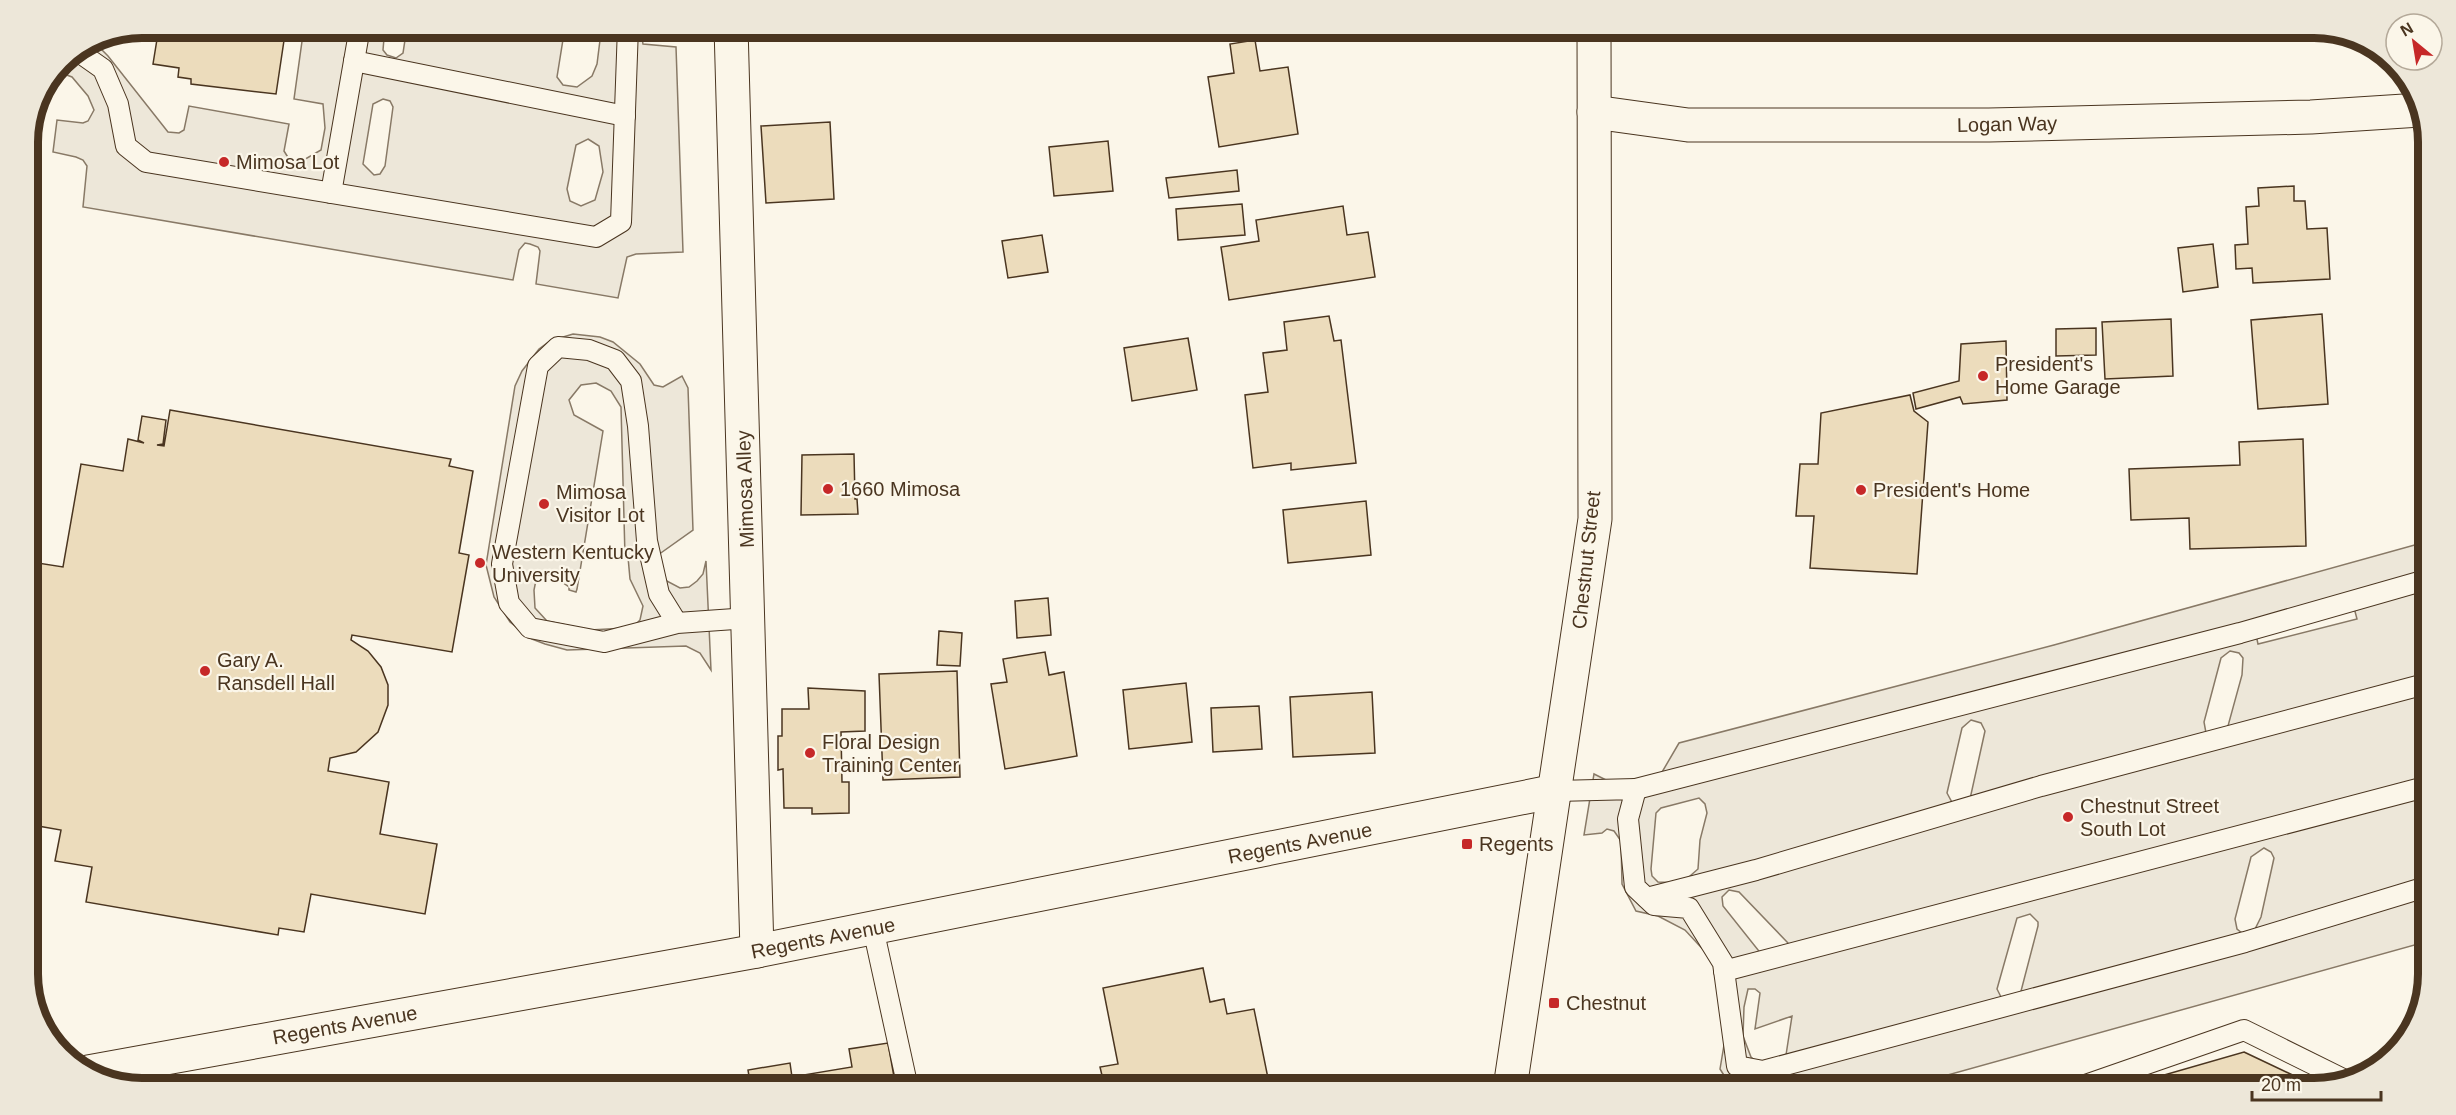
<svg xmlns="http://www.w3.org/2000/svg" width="2456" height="1115" viewBox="0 0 2456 1115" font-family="Helvetica,sans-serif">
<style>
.parking{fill:#ede7d9;stroke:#887966;stroke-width:1.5;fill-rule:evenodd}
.building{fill:#ecdcbc;stroke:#4a3520;stroke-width:1.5}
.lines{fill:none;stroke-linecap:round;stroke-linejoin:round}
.service-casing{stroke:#4a3520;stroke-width:22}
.minor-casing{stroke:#4a3520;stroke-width:35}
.service{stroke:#fbf6e9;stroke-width:20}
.minor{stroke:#fbf6e9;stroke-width:33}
.poi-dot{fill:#c62828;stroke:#fbf6e9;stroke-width:2}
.labels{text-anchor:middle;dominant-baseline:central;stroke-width:4.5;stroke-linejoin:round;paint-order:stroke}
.street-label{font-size:20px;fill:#4a3520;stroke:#fbf6e9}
.poi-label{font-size:20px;fill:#4a3520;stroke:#fbf6e9;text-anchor:start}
.rim{fill:none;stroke:#4a3520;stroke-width:8}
</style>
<rect width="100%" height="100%" fill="#fbf6e9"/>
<g class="parking">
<path d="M304 27H385L383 50 387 55 396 58 403 53 407 27H565L557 77 563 85 577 87 592 76 597 64 600 40 598 27H648L641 31 643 44 676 47 683 252 636 254 627 257 618 298 536 284 540 251 538 247 530 244 525 243 519 250 513 280 83 207 87 166 83 160 76 157 53 152 57 120 83 123 88 121 94 110 88 96 72 77 56 71 61 60 92 40 108 56 168 132 179 133 184 130 189 106 289 124 284 151 289 159 302 161 321 150 325 128 323 104 294 99ZM383 99 390 101 393 107 385 166 380 174 374 175 363 164 373 104ZM588 139 599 146 603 172 595 200 581 206 570 201 567 189 576 145Z"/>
<path d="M573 334 600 337 613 342 640 364 654 385 663 387 682 376 688 388 693 530 658 555 663 579 680 588 689 587 697 581 703 574 706 561 711 670 700 653 686 646 567 650 545 644 532 639 510 622 494 597 486 565 515 386 522 371 539 349 550 341ZM596 383 611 391 621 407 625 556 628 557 630 579 643 606 640 620 636 624 626 628 590 630 547 621 535 608 534 590 536 580 544 574 553 576 569 587V590L576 592 577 589 603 431 574 415 569 400 581 385Z"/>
<path d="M2429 541V941L1901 1088H1732L1720 1069 1727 1027 1723 981 1710 957 1685 930 1658 916 1636 911 1622 884 1621 841 1614 831 1607 829 1602 833 1584 835 1594 774 1610 782 1658 779 1679 743 2054 645ZM2352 600 2357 619 2258 644 2254 625ZM2230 651 2239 653 2243 658 2242 675 2228 726 2225 730 2206 733 2204 722 2221 658ZM1971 720 1981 723 1985 731 1970 799 1954 806 1947 793 1962 728ZM1699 798 1705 804 1707 813 1700 840 1698 869 1682 883 1658 882 1652 876 1651 869 1656 813 1661 808ZM2264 848 2271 852 2274 858 2261 917 2254 931 2242 933 2237 929 2235 919 2251 857ZM1729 890 1739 892 1788 943V950L1762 955 1723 906 1722 897ZM2030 914 2038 922V926L2020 995 2010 1000 2001 997 1997 989 2017 918ZM1748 989H1755L1760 993 1755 1029 1792 1016 1786 1055 1758 1063 1751 1057 1743 1036 1744 1007Z"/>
</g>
<g class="building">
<path d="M159 27H286L276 94 191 84V79L178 77 179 68 153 64Z"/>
<path d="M1255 40 1260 71 1288 67 1298 134 1219 147 1208 77 1234 73 1230 44Z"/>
<path d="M830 122 834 199 766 203 761 126Z"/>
<path d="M1108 141 1113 191 1054 196 1049 147Z"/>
<path d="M1237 170 1239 191 1169 198 1166 178Z"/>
<path d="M2294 186V201H2305L2307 229 2327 228 2330 279 2253 283 2252 268 2236 269 2235 245 2248 244 2246 207 2259 206 2258 188Z"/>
<path d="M1242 204 1245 235 1178 240 1176 209Z"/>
<path d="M1343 206 1347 235 1368 232 1375 277 1229 300 1221 247 1259 241 1256 220Z"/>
<path d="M1042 235 1048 272 1008 278 1002 241Z"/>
<path d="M2213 244 2218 287 2183 292 2178 248Z"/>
<path d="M2322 314 2328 404 2258 409 2251 320Z"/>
<path d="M1329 316 1334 341 1341 340 1356 463 1291 470V463L1253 468 1245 395 1268 392 1263 353 1287 350 1284 322Z"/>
<path d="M2171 319 2173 376 2105 379 2102 322Z"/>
<path d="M2096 328V355L2056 356V329Z"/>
<path d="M1188 338 1197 390 1132 401 1124 348Z"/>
<path d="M2006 341 2007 400 1963 404 1960 397 1916 409 1913 393 1959 381 1961 344Z"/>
<path d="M1910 395 1914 411 1928 422 1917 574 1810 568 1814 516H1796L1800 464H1818L1821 413Z"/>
<path d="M170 410 451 459 449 466 473 471 459 553 469 555 452 652 352 635 351 640 368 651 381 667 388 685V705L378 732 356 752 330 758 328 771 389 782 380 834 437 844 425 914 311 894 304 932 279 928 278 935 86 902 92 867 55 861 61 830 27 824V773L37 719 27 717V623L38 563 63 567 81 464 123 471 128 439 144 443 138 440 142 416 166 420 163 444 157 445 164 446Z"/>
<path d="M2303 439 2306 546 2190 549 2189 518 2131 520 2129 469 2240 465 2239 442Z"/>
<path d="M854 454 855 499H857L858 514 801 515 802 455Z"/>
<path d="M1366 501 1371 555 1288 563 1283 510Z"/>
<path d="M1048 598 1051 635 1017 638 1015 601Z"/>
<path d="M939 631 962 633 960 666 937 665Z"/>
<path d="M1045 652 1049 675 1064 672 1077 756 1005 769 991 684 1007 682 1003 659Z"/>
<path d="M957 671 960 777 883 780 879 674Z"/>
<path d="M1186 683 1192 742 1129 749 1123 690Z"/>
<path d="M808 688 865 691V731L841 732 842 782H849V813L812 814V808H784L783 769 778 770V736H782V709H809Z"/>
<path d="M1372 692 1375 753 1293 757 1290 697Z"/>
<path d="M1259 706 1262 749 1213 752 1211 708Z"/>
<path d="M1203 968 1210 1002 1224 999 1227 1014 1254 1009 1270 1088H1105L1100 1067 1118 1064 1103 988Z"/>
<path d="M888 1043 896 1088H751L748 1070 790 1063 792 1077 852 1067 849 1049Z"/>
<path d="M2244 1052 2318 1087 2119 1088Z"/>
<path d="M673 1078 675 1088H661L659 1081Z"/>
<path d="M708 1081 710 1088H677Z"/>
</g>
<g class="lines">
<defs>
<g id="service">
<path d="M76 50 103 69 118 104 126 146 146 162 596 237 621 222 628 27"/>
<path d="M354 61 625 116"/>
<path d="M331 193 360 27"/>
<path d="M677 623 659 594 647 541 638 426 631 381 615 360 589 350 558 347 538 366 502 564 509 603 530 628 604 642 677 623 749 618"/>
<path d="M1636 789 2240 633 2429 579"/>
<path d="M1556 791 1636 789 1628 819 1635 887 1654 905 1689 908 1723 963 1737 1066 1763 1071 2245 942 2429 886"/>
<path d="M1647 898 1756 870 2041 786 2429 683"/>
<path d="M873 928 908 1088"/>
<path d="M1724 971 2429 786"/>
<path d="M2077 1088 2244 1030 2343 1079"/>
</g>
<g id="minor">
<path d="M731 27 757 951"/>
<path d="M1594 112 1688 125H1989L2311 117 2420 110"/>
<path d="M88 1072 757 951 1556 791"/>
<path d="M1510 1088 1595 519 1594 27"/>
</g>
</defs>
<use href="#service" class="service-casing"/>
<use href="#minor" class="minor-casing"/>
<use href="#service" class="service"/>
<use href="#minor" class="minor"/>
</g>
<g class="poi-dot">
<circle cx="224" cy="162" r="6"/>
<circle cx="1983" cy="376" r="6"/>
<circle cx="828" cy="489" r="6"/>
<circle cx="1861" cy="490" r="6"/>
<circle cx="544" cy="504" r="6"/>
<circle cx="480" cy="563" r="6"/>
<circle cx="205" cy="671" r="6"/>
<circle cx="810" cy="753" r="6"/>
<circle cx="2068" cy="817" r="6"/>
<rect x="1461" y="838" width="12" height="12" rx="3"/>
<rect x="1548" y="997" width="12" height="12" rx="3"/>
</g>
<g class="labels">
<g class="street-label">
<text transform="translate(2007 124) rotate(-1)">Logan Way</text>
<text transform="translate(745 489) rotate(-92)">Mimosa Alley</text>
<text transform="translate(1586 560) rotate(-84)">Chestnut Street</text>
<text transform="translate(1300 843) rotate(-11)">Regents Avenue</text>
<text transform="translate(823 938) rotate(-11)">Regents Avenue</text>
<text transform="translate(345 1025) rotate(-10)">Regents Avenue</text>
</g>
<g class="poi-label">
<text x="236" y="162">Mimosa Lot</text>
<text x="1995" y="364">President's<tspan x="1995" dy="23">Home Garage</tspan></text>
<text x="840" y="489">1660 Mimosa</text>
<text x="1873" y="490">President's Home</text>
<text x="556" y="492">Mimosa<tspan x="556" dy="23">Visitor Lot</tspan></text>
<text x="492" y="552">Western Kentucky<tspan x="492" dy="23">University</tspan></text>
<text x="217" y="660">Gary A.<tspan x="217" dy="23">Ransdell Hall</tspan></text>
<text x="822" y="742">Floral Design<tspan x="822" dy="23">Training Center</tspan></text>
<text x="2080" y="806">Chestnut Street<tspan x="2080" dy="23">South Lot</tspan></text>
<text x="1479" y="844">Regents</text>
<text x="1566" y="1003">Chestnut</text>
</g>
</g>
<path d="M0 0H2456V1115H0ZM142 38H2314A104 104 0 0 1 2418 142V974A104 104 0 0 1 2314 1078H142A104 104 0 0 1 38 974V142A104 104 0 0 1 142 38Z" fill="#ede7d9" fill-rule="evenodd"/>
<path class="rim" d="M142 38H2314A104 104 0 0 1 2418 142V974A104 104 0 0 1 2314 1078H142A104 104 0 0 1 38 974V142A104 104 0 0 1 142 38Z"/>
<g transform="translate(2414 42) rotate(330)"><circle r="28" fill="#fbf6e9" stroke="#b4a999" stroke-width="1.5"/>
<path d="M0-4.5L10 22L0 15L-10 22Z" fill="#c62828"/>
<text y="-9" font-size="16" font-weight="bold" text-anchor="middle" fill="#4a3520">N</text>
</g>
<path d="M2252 1091v9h129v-9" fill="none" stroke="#4a3520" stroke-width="3"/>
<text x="2261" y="1091" font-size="18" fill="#4a3520" stroke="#fbf6e9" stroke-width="4.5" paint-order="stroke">20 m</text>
</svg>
